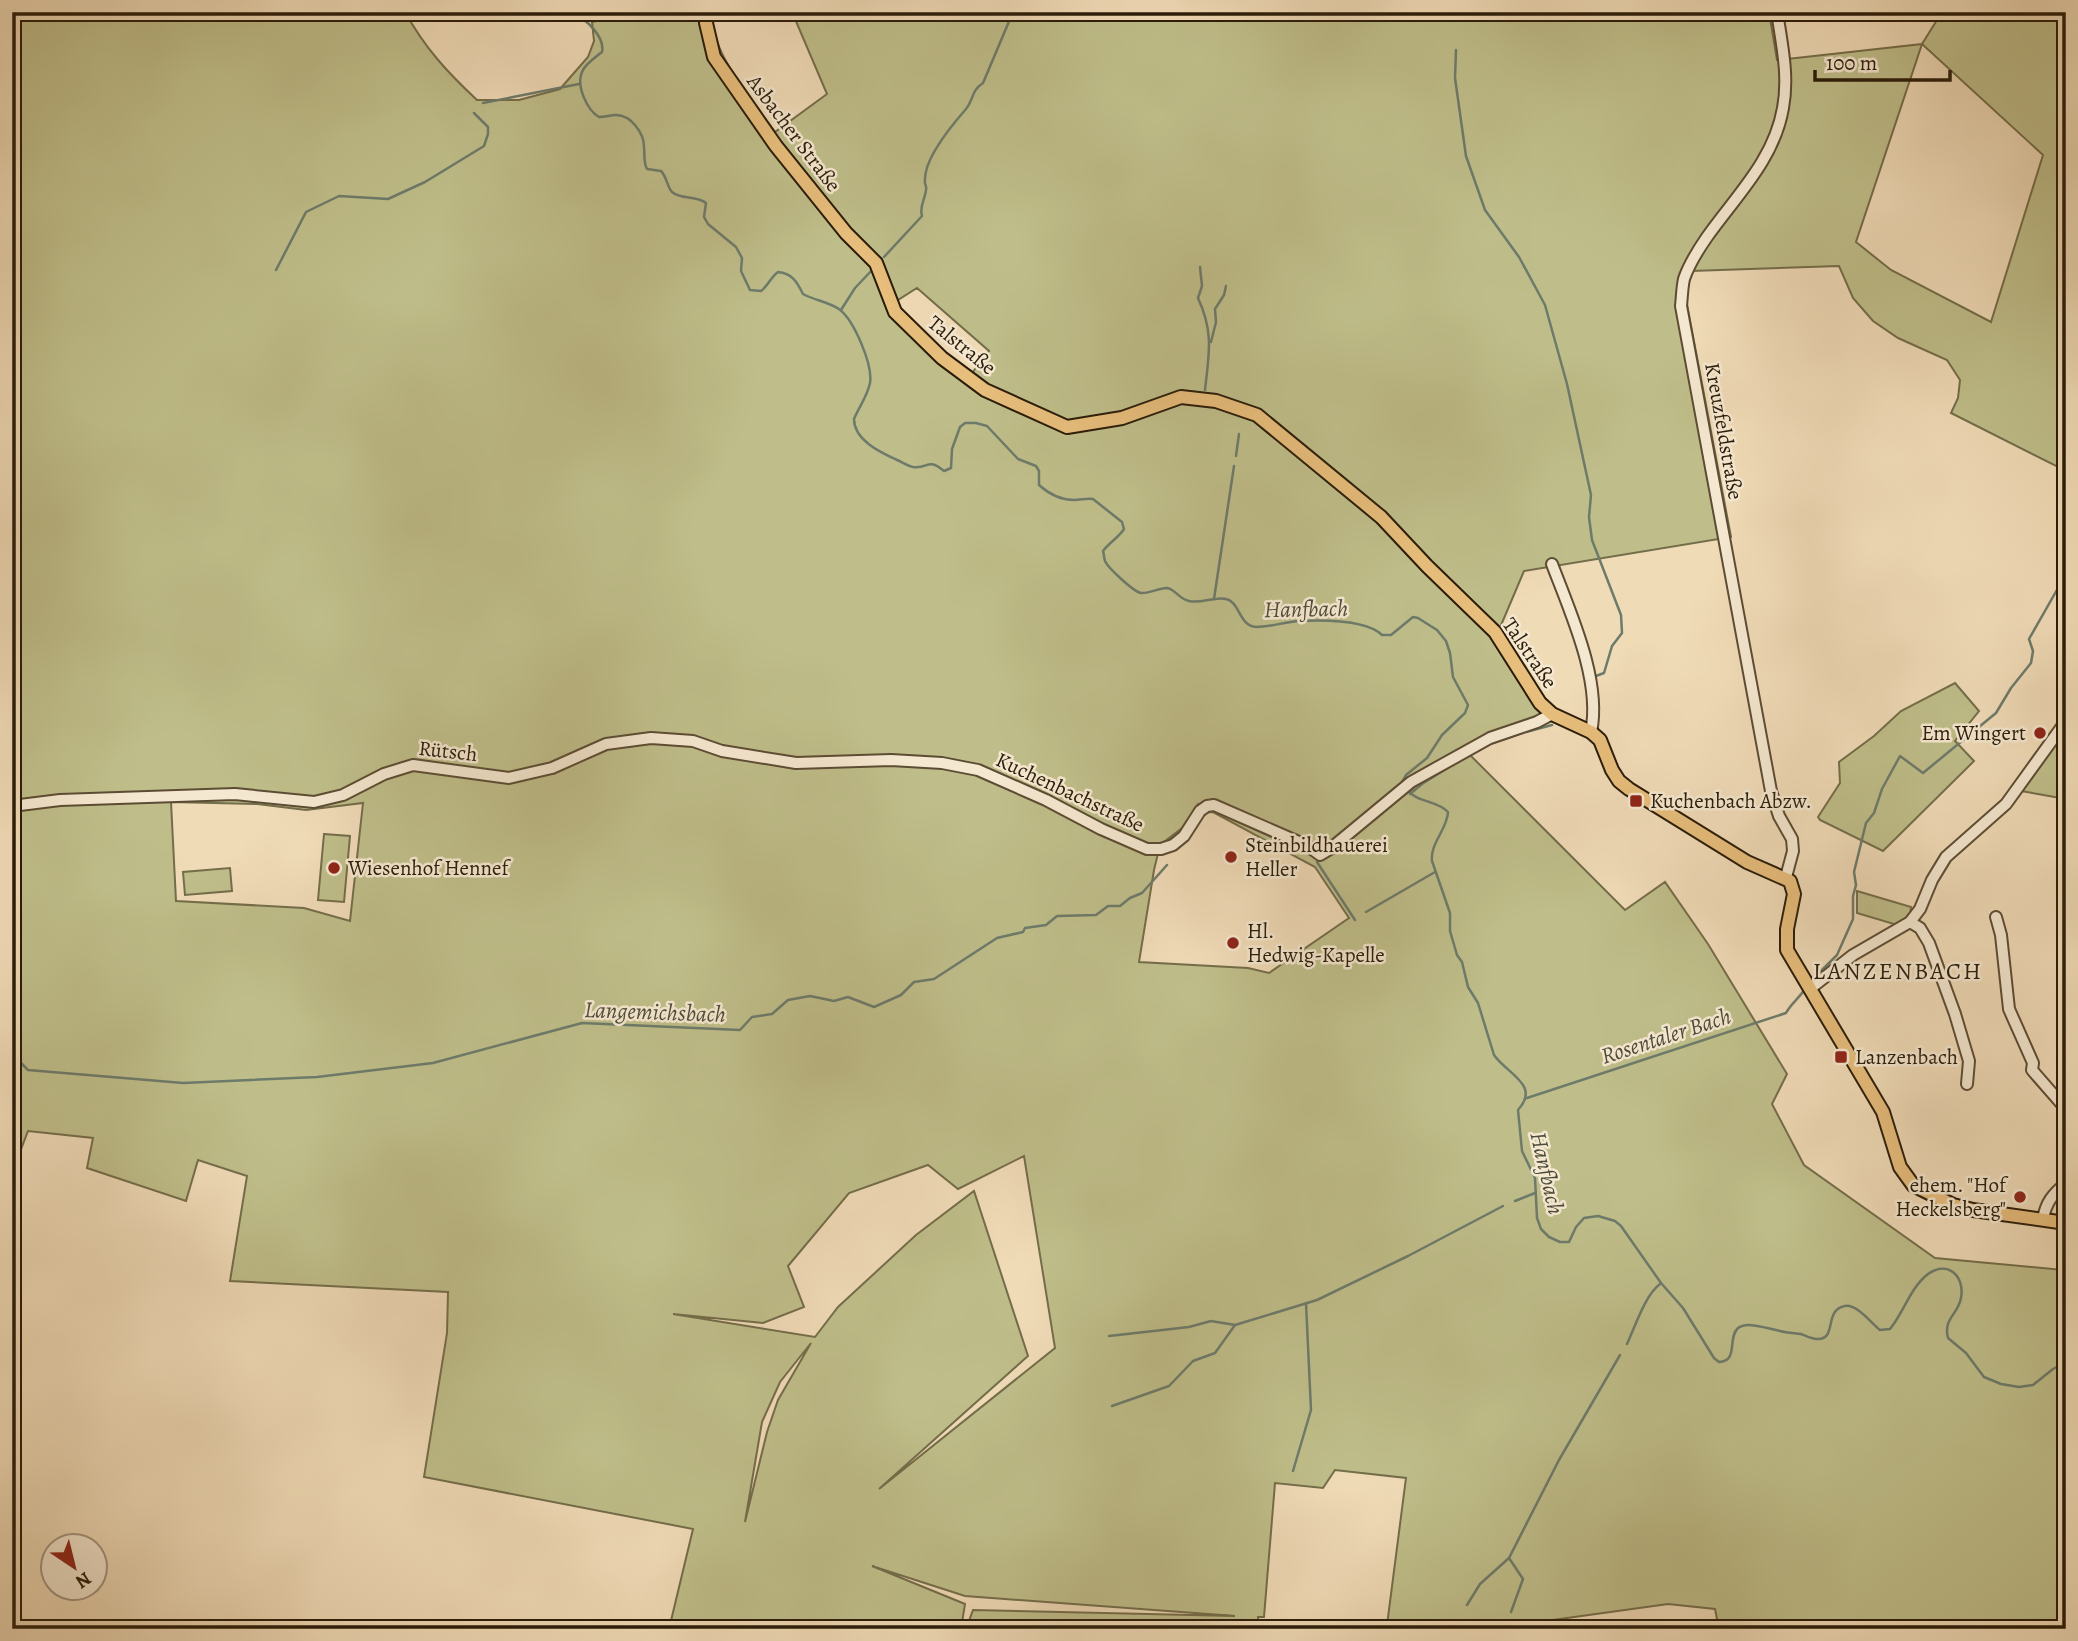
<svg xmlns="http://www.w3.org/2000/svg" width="2078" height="1641" viewBox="0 0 2078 1641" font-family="Alegreya,serif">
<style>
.green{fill:#bfbe8a;stroke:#746d4a;stroke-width:2;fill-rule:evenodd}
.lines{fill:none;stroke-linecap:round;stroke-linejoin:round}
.stream{stroke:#6d7b6b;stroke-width:2.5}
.minor-casing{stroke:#5c4c34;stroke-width:14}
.major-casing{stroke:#2a1c09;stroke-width:16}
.minor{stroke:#f5e8d0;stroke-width:10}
.major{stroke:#e8be7c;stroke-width:12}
.poi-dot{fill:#8f2418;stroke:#f5e8d0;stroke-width:2.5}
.labels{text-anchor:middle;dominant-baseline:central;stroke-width:5;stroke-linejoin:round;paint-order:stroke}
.street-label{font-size:21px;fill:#2a1c09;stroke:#f5e8d0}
.poi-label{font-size:21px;fill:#2a1c09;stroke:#f5e8d0;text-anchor:start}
.water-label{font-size:23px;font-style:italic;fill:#4c4c3a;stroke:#f5e8d0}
.quarter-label{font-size:24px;letter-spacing:2px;fill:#2a1c09;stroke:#f5e8d0}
</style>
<rect width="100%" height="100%" fill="#f0dbb7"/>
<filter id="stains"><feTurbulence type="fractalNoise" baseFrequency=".00286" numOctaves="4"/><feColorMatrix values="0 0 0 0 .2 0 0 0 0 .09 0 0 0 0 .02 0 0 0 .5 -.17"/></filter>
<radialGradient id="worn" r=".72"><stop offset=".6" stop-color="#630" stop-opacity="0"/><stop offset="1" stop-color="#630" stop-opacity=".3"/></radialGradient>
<g class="green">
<path d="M12 12H405C425 48 447 72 477 100H519L560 89 588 57 594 41 592 22 636 12H712C709 51 753 101 775 132L827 94 792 12H1769L1777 60 1922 44 1942 12H2066V471L1951 413 1958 398 1960 380 1947 360 1898 338 1873 321 1853 298 1839 266 1691 271 1686 299 1731 537 1524 571 1499 630 1552 709 1468 753 1625 910 1665 882 1708 944 1787 1074 1772 1104 1804 1165 1935 1258 2063 1270 2066 1257V1629H1719L1715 1609 1668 1604 1531 1623 1463 1629H1424L1387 1625 1406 1478 1335 1470 1323 1488 1275 1483 1264 1617H1258L1259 1629H966L973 1610 1235 1616 965 1596 872 1566 965 1604 961 1629H669L693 1529 424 1477 447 1333 448 1292 230 1281 247 1176 198 1160 186 1201 87 1168 93 1138 28 1131 15 1165H12ZM1922 44 2043 155 1991 322 1891 270 1856 242ZM917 288 989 351 972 373 944 354 898 310 895 302ZM171 802 257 804 306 810 363 803 350 921 304 908 176 901ZM1198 804 1315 867 1349 918 1269 973 1248 968 1139 962 1154 870 1160 845 1182 828ZM1024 1156 1055 1348 879 1489 1028 1356 974 1191 916 1235 838 1307 815 1337 673 1314 763 1323 804 1307 788 1266 849 1193 928 1165 958 1189ZM811 1343 778 1400 767 1432 745 1522 762 1422 780 1382Z"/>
<path d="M1955 683 1979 711 1955 741 1974 761 1883 851 1820 820 1818 817 1840 783 1839 762 1874 736 1901 711Z"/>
<path d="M2066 727V795L2060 798 2021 791Z"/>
<path d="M324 834 350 836 344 902 318 900Z"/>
<path d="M230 868 232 891 185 895 183 872Z"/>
<path d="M1857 891 1911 907 1910 915 1897 925 1857 913Z"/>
</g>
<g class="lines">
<g class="stream">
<path d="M534 12 538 17 548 13"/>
<path d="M547 12C557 22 562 13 573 15 587 18 605 38 602 52 596 57 585 64 582 72 576 86 587 110 599 117 606 117 610 115 616 115 631 115 644 133 644 147 645 155 643 161 647 169L661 171C667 177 667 187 672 192 681 200 696 195 706 203L704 217 708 224 736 247 742 258 741 271 750 290 761 291C768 286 770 278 778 272 792 273 797 282 803 294 814 300 828 302 839 309 854 320 873 365 870 383 867 397 859 407 854 419 854 440 880 452 897 460 902 462 908 466 913 467 929 469 927 457 944 471L951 468 952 449 960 427 965 423H976L987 426 1018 459 1036 466 1039 471V485C1049 494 1060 500 1074 500 1081 500 1086 498 1093 499L1122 522 1124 529C1119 537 1109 543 1103 551 1104 554 1104 558 1105 561 1108 568 1134 592 1141 593 1149 594 1158 588 1167 588 1175 589 1179 599 1189 601 1201 604 1215 596 1226 599 1240 602 1239 626 1256 627 1270 627 1285 622 1299 621 1321 620 1365 619 1382 635H1391L1413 617 1418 618 1437 630 1446 641 1450 653 1453 677 1468 705 1465 713 1442 735 1427 758 1406 775 1402 782 1404 785"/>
<path d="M1456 50 1455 78 1466 156 1485 210 1519 257 1545 305 1567 384 1591 495 1589 517 1592 540 1621 615 1622 633 1612 646 1604 673 1596 676"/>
<path d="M483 103 579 84"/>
<path d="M884 257 922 216C919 206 925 200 926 190 927 184 924 186 925 179 925 157 952 125 966 109 974 99 971 91 983 83L1013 12"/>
<path d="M1200 267 1202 286 1198 298C1214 333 1209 353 1205 390"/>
<path d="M276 270 306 212 339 196 388 199 425 182 484 146 488 134V127L474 113"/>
<path d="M841 310 855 288 873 269"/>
<path d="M1211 342 1216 322 1215 309 1224 295 1226 286"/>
<path d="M1236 456 1239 434"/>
<path d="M1214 599 1234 466"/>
<path d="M1526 732 1552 725"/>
<path d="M1490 744 1513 736"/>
<path d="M1407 790C1418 803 1437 800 1448 812 1447 830 1430 843 1432 861L1450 913V931L1457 955 1462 962 1468 987 1478 1003 1494 1055C1507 1074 1541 1085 1518 1110L1522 1151 1535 1178 1537 1218 1541 1229 1549 1237 1560 1242H1569L1576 1227 1584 1218 1598 1216 1615 1221 1621 1226 1661 1283 1683 1308 1714 1358 1719 1362C1739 1361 1727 1338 1738 1328 1740 1326 1746 1325 1748 1325 1758 1325 1770 1329 1780 1331 1787 1333 1794 1333 1801 1334 1806 1336 1812 1339 1817 1339 1838 1340 1823 1310 1845 1306 1857 1304 1871 1323 1880 1330L1890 1329C1904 1312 1910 1288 1928 1274 1948 1260 1965 1276 1961 1298 1958 1315 1943 1318 1948 1338L1966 1353 1984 1377 2001 1384 2019 1387 2033 1385 2053 1369 2066 1362"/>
<path d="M1410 794 1422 784 1449 767"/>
<path d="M1205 812H1219"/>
<path d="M1235 820 1311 855"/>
<path d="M1317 862 1355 920"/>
<path d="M1366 912 1435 872"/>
<path d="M1813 979 1837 955 1853 919V896L1856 885 1854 872 1866 823 1874 813 1882 789 1900 756 1923 773 1996 713 2011 688 2031 663 2033 651 2029 639 2066 574"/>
<path d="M12 1054 28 1070 183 1083 317 1077 433 1063 582 1023 740 1030 752 1017 772 1014 788 1000 810 996 834 1001 848 997 874 1007 901 995 914 982 934 979 997 938 1023 932 1025 928 1046 925 1057 916 1096 915 1108 906H1120L1130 898 1142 893 1167 865"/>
<path d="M1527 1098 1786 1013C1791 1004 1799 998 1805 989"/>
<path d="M1515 1201 1535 1193"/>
<path d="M1109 1336 1189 1327 1211 1321 1235 1325"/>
<path d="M1627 1344C1635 1327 1645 1295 1660 1284"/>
<path d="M1112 1406 1169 1386 1193 1361 1215 1353 1235 1325 1317 1300 1408 1256 1503 1206"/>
<path d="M1293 1471 1311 1410 1306 1303"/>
<path d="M1509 1558 1523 1579 1511 1612"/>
<path d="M1467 1605 1480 1584 1509 1558 1559 1460 1620 1355"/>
</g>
<defs>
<g id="minor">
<path d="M1777 12C1782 45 1789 76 1783 108 1774 160 1736 196 1707 237 1698 250 1689 264 1684 279 1682 288 1682 297 1681 306L1771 791 1779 816 1792 839 1793 851 1786 877"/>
<path d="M1552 564C1570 612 1602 681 1591 732"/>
<path d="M12 806 60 800 235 794 314 802 343 795 384 774 413 765 509 778 552 768 606 744 651 738 693 741 722 751 796 763 891 760 942 763 978 770 1046 800 1101 829 1147 849H1161L1173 845 1184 836 1200 811 1207 806 1214 805 1308 846 1320 855 1330 849 1411 782 1490 738 1537 722 1552 714"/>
<path d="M1996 917 2001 935 2009 1009 2033 1063 2032 1070 2066 1109"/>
<path d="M1910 922 1920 928 1929 943 1955 1014 1969 1061 1967 1084"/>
<path d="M1811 988 1853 955 1910 922 1920 909 1932 880 1946 857 2006 804 2066 721"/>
<path d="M2043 1219C2046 1202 2053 1194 2066 1183"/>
</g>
<path id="major" d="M707 12 706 23 714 57 776 146 846 233 876 263 895 312 942 358 985 390 1067 427 1122 418 1181 397 1216 401 1257 415 1381 517 1427 566 1495 632 1540 703 1552 714 1591 732 1600 740 1612 770 1619 781 1629 789 1747 862 1790 881 1794 894 1787 929V950L1883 1112 1900 1167 1913 1185 1953 1205 1973 1210 2066 1223"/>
</defs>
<use href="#minor" class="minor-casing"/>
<use href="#major" class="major-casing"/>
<use href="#minor" class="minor"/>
<use href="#major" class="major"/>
</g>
<g class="poi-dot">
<circle cx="2040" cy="733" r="7"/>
<rect x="1629" y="794" width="14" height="14" rx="3.5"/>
<circle cx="1231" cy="857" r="7"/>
<circle cx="334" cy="868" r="7"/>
<circle cx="1233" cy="943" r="7"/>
<rect x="1834" y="1050" width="14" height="14" rx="3.5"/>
<circle cx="2020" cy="1197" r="7"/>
</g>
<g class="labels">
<g class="street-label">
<text transform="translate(794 133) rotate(53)">Asbacher Straße</text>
<text transform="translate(962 345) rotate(39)">Talstraße</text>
<text transform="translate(1724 431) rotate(80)">Kreuzfeldstraße</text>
<text transform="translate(1530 653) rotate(56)">Talstraße</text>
<text transform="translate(448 751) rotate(6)">Rütsch</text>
<text transform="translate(1070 792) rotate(25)">Kuchenbachstraße</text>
</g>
<g class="poi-label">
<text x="2026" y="733" text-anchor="end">Em Wingert</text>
<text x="1650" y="801">Kuchenbach Abzw.</text>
<text x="1245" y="845">Steinbildhauerei<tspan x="1245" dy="24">Heller</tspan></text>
<text x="348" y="868">Wiesenhof Hennef</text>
<text x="1247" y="931">Hl.<tspan x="1247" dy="24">Hedwig-Kapelle</tspan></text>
<text x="1855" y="1057">Lanzenbach</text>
<text x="2006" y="1185" text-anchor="end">ehem. "Hof<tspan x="2006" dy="24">Heckelsberg"</tspan></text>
</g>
<g class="water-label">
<text transform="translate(1306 609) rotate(-1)">Hanfbach</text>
<text transform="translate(655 1012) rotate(2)">Langemichsbach</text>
<text transform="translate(1666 1036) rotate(-18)">Rosentaler Bach</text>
<text transform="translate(1547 1173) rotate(77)">Hanfbach</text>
</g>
<g class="quarter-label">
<text x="1898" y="971">LANZENBACH</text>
</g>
</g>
<rect width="2078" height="1641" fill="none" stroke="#f0dbb7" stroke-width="42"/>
<rect x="14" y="14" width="2050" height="1613" fill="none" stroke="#2a1c09" stroke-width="3.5"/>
<rect x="21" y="21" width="2036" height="1599" fill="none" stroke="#2a1c09" stroke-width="2"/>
<g transform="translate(74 1567) rotate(145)"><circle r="33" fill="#f5e8d0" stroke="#a49680" stroke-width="2"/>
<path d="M0-5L12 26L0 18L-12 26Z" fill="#8f2418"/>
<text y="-10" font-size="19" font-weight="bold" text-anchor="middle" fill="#2a1c09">N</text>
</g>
<path d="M1815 70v10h135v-10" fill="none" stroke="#2a1c09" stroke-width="3.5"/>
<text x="1826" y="70" font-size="21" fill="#2a1c09" stroke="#f5e8d0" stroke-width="5" paint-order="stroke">100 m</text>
<rect width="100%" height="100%" filter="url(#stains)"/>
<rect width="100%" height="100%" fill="url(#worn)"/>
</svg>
